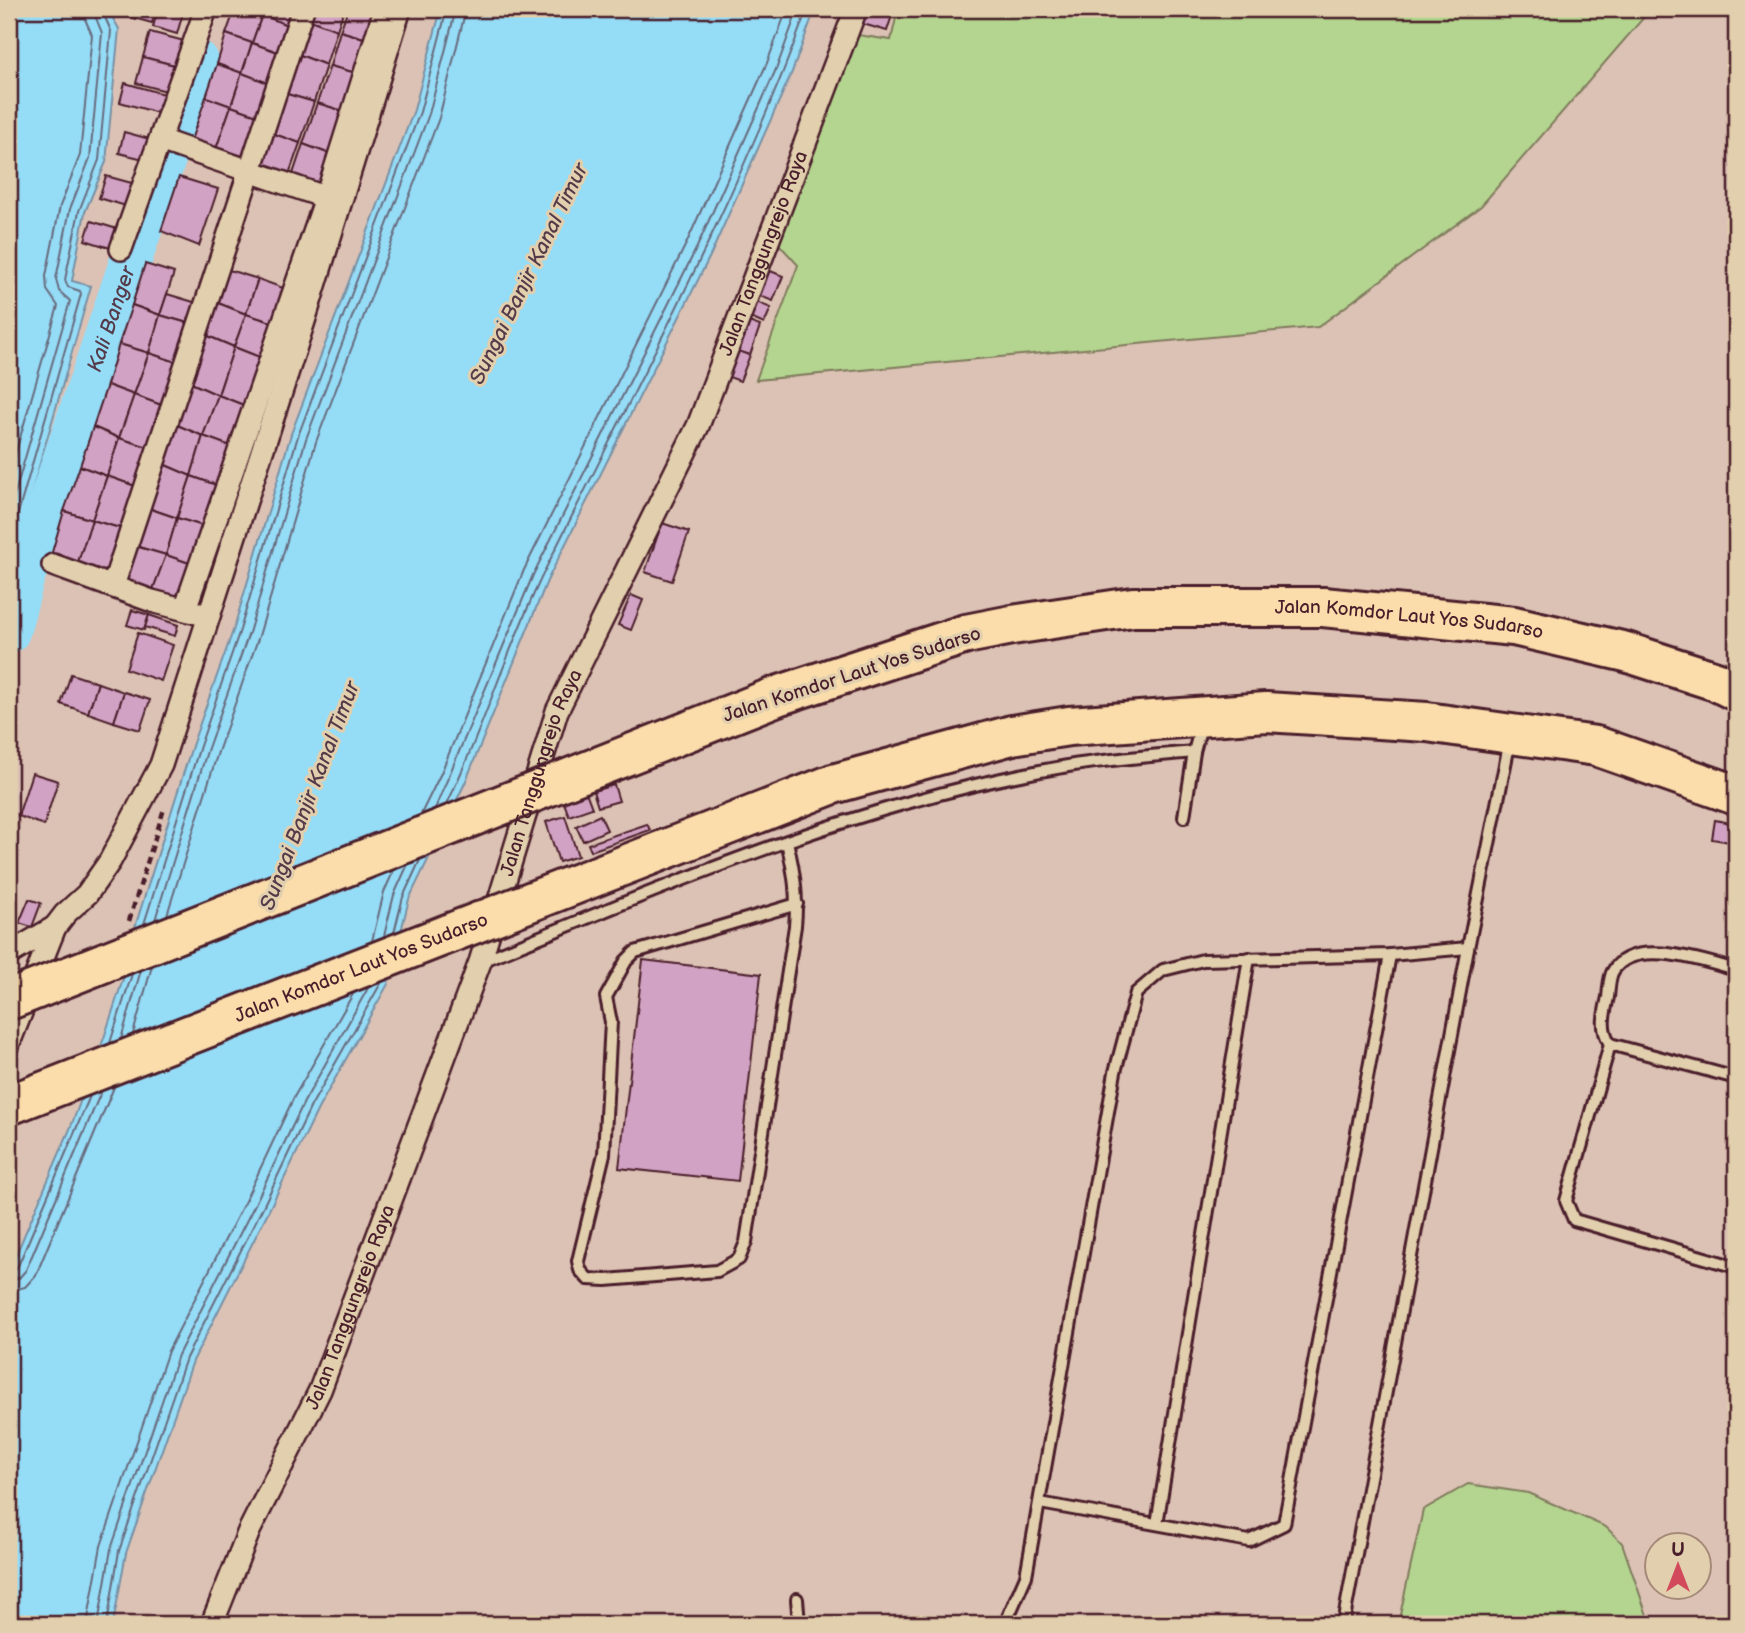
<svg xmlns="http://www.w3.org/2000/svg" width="1745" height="1633" viewBox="0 0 1745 1633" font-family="'Balsamiq Sans',sans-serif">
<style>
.green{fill:#b4d58f;stroke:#7f7a5d;stroke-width:2}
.water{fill:#95dcf7;stroke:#7790a5;stroke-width:2}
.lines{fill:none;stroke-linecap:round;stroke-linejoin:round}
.shore{stroke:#686b7d;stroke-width:2}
.river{stroke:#95dcf7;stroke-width:42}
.building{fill:#d1a2c3;stroke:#4a1f2b;stroke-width:2}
.lane-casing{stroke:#4a1f2b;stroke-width:16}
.street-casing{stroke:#4a1f2b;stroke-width:26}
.highway-casing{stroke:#4a1f2b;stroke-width:44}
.path{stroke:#4a1f2b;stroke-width:4.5;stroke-dasharray:7 5;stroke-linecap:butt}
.lane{stroke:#e1cfad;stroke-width:10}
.street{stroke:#e1cfad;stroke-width:21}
.highway{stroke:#faddab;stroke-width:38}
.highway-bridge-casing{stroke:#4a1f2b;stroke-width:44;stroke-linecap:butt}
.highway-bridge{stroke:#faddab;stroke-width:38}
.labels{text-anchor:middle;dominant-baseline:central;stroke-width:6;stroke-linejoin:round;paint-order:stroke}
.street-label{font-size:19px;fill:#4a1f2b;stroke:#e1cfad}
.water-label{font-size:21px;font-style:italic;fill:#553b4a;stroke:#e1cfad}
</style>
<rect width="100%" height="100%" fill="#dcc2b4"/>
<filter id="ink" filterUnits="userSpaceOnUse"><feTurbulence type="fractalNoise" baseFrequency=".0143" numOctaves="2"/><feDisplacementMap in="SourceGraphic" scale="14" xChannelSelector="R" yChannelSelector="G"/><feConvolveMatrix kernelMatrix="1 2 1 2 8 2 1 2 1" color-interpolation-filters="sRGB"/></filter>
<g filter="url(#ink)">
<g class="green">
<path d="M898 9H1651L1481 206 1318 327 756 380 798 265 777 242 858 35 891 40Z"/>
<path d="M1468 1484 1528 1493 1606 1527 1622 1543 1650 1624H1398L1423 1510Z"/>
</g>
<g class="water">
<path d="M9 9H111L110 13 119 29 106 162 85 212 72 281 91 286 9 571Z"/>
<path d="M441 9H815L792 72 711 254 547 581 465 783 409 899 388 984 318 1109 268 1212 193 1361 126 1553 113 1624H9V1271L70 1129 104 1038 125 973 129 946 193 743 234 628 291 434 414 110Z"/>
</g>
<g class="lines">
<g class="shore">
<path d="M9 476 58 306 47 290 46 276 60 206 80 155 92 35 85 19 84 9"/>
<path d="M9 514 70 301 59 291 56 279 70 209 90 158 102 33 96 18 95 9"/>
<path d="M9 545 81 294 80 291 68 287 65 280 79 211 99 160 111 31 104 15V9"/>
<path d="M447 804C483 729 507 649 543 574 635 388 736 204 807 9"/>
<path d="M435 809 533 575 697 247 777 67 798 9"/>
<path d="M421 814 441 773 524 570 687 242 767 63 787 9"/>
<path d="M167 915 218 752 259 636 316 442 439 118 466 9"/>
<path d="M155 920 208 748 249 633 306 439 429 114 456 9"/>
<path d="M144 924 200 746 240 630 298 436 420 112 447 9"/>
<path d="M394 933 403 897 420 860"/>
<path d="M384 936 394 895 408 864"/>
<path d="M372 941 384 892 394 870"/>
<path d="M133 1034 152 966"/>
<path d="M121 1039 141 970"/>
<path d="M110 1043 132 974"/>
<path d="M9 1271H14L18 1266 90 1096"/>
<path d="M9 1280 19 1278 26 1270 101 1092"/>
<path d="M9 1291 25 1287 36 1275 114 1087"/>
<path d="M87 1624 101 1546 168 1351 245 1201 294 1097 353 994"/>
<path d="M98 1624 111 1549 178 1355 254 1206 304 1102 368 988"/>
<path d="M107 1624 119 1551 186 1358 262 1209 311 1106 381 983"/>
</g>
<path class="river" id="s1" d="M9 632 23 580 198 61"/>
</g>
<g class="building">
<path d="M120 9H156L152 23 119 14Z"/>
<path d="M158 9H184L177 34 153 27Z"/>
<path d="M235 9H246L262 15 252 43 226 34Z"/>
<path d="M246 9H264L262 15Z"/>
<path d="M264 9H293L287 25 262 15Z"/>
<path d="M314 9H344L337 30 310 20Z"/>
<path d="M348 9H378L367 39 340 31Z"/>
<path d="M868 9H894L887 31 863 24Z"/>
<path d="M262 15 287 25 278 52 252 43Z"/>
<path d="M310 20 337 30 326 65 300 55Z"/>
<path d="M340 31 367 39 356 73 330 66Z"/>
<path d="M150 32 188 42 182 67 143 57Z"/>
<path d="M226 34 252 43 242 73 217 64Z"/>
<path d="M252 43 278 52 268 83 242 73Z"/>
<path d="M300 55 326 65 314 102 287 94Z"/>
<path d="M143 57 182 67 174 93 136 83Z"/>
<path d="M217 64 242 73 231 106 206 97Z"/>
<path d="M330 66 356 73 343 111 317 103Z"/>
<path d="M242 73 268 83 257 115 231 106Z"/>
<path d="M125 83 171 96 165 115 120 102Z"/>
<path d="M287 94 314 102 300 143 274 134Z"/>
<path d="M206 97 231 106 214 155 189 146Z"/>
<path d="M317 103 343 111 330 154 303 144Z"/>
<path d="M231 106 257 115 241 164 214 155Z"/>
<path d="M124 132 157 141 152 161 119 153Z"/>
<path d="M274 134 300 143 288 177 262 168Z"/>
<path d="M303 144 330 154 319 187 292 177Z"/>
<path d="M106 176 139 185 133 208 99 198Z"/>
<path d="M179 177 218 189 199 246 161 231Z"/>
<path d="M91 221 117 229 110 248 85 240Z"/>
<path d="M145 264 174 273 160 315 132 305Z"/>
<path d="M229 270 258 279 246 314 218 303Z"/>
<path d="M768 270 783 276 773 301 757 295Z"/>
<path d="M258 279 286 289 274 323 246 314Z"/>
<path d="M167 294 197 303 191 324 160 315Z"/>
<path d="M754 301 771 308 764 324 748 317Z"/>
<path d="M218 303 246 314 234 347 208 336Z"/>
<path d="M132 305 160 315 149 353 119 344Z"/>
<path d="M246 314 274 323 262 358 234 347Z"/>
<path d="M160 315 191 324 179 363 149 353Z"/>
<path d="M746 321 760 326 750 355 735 350Z"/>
<path d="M208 336 234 347 218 395 191 383Z"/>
<path d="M119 344 149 353 134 395 107 385Z"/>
<path d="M234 347 262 358 246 406 218 395Z"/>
<path d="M735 350 750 355 740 381 726 376Z"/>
<path d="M149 353 179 363 164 406 134 395Z"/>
<path d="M191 383 218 395 203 436 177 425Z"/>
<path d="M107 385 134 395 119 438 93 427Z"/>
<path d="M134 395 164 406 151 448 119 438Z"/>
<path d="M218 395 246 406 233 447 203 436Z"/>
<path d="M177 425 203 436 191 476 163 464Z"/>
<path d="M93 427 119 438 107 476 80 466Z"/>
<path d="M203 436 233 447 219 486 191 476Z"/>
<path d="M119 438 151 448 138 487 107 476Z"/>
<path d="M163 464 191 476 177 518 148 508Z"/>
<path d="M80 466 107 476 92 520 64 511Z"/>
<path d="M107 476 138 487 123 529 92 520Z"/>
<path d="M191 476 219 486 206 527 177 518Z"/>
<path d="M148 508 177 518 166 555 135 546Z"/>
<path d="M64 511 92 520 76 568 50 559Z"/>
<path d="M177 518 206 527 195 565 166 555Z"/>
<path d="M92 520 123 529 108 577 76 568Z"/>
<path d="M662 523 689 532 672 581 645 572Z"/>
<path d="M135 546 166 555 152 592 123 582Z"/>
<path d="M166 555 195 565 180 602 152 592Z"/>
<path d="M631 595 643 600 631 630 618 625Z"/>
<path d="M132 610 149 615 144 630 127 625Z"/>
<path d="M149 615 178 625 175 636 145 627Z"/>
<path d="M138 633 173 645 161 681 126 669Z"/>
<path d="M71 674 98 683 88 713 61 704Z"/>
<path d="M98 683 124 692 114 722 88 713Z"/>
<path d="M124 692 150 700 140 730 114 722Z"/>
<path d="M32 773 58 781 44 825 18 816Z"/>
<path d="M614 785 619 801 598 807 593 791Z"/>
<path d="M586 792 592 808 569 816 563 800Z"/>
<path d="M600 815 607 830 583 841 576 826Z"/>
<path d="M565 816 578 856 559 862 546 822Z"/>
<path d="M1715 820 1736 824V843L1712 839Z"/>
<path d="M647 824 650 830 591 851 588 844Z"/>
<path d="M29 899 41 903 32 927 19 923Z"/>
<path d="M643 960 761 974 738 1181 619 1168Z"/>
</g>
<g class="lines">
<defs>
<g id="lane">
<path d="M1184 817 1194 752 1202 722"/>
<path d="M787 842C794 871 798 896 795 926L746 1242 739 1259 717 1271 606 1280 588 1279 580 1270 578 1261 604 1154 611 1022 606 997 626 961 635 952 797 904"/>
<path d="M482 961C672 883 865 800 1068 766 1110 759 1152 756 1194 752"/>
<path d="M1736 970C1706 962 1634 936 1613 971 1609 977 1609 990 1608 997 1604 1015 1600 1028 1610 1044L1736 1078"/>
<path d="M1610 1044 1566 1201 1574 1220 1736 1267"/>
<path d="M1040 1503 1249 1541 1284 1524 1390 955"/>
<path d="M1157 1524 1249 958"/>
<path d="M797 1599 799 1624"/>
<path d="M1005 1624 1026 1576 1115 1072 1136 993 1163 970 1203 960 1390 955 1468 948"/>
<path d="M1343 1624 1468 948 1510 740"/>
</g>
<g id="street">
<path d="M160 140 339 202"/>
<path d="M121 249 206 9"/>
<path d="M53 565 152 601 197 613"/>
<path d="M113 586 303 9"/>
<path d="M185 609 326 198 385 9"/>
<path d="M9 954 55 927"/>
<path d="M9 1043 55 927 65 914 87 894 110 861 161 765 305 318 400 9"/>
<path id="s2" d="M212 1624 249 1531 320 1390 480 962 557 711 698 426 856 9"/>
</g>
<g id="highway">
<path id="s3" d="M966 634 1012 625 1133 607H1323L1514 626 1626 652 1716 681 1736 691"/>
<path d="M1012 735 1069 726 1266 712 1427 722 1596 746 1736 795"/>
</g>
</defs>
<use href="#lane" class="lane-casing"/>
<use href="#street" class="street-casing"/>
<use href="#highway" class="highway-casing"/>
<path class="path" d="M129 921 164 809"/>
<use href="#lane" class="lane"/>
<use href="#street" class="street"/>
<use href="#highway" class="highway"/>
<defs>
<g id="highway-bridge">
<path d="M9 1000 777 696 966 634"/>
<path id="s4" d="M9 1105 833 784 1012 735"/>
</g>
</defs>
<use href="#highway-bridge" class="highway-bridge-casing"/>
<use href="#highway-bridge" class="highway-bridge"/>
</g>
</g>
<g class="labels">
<g class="street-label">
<text stroke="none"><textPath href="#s2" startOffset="1480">Jalan Tanggungrejo Raya</textPath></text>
<text stroke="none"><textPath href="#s3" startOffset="446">Jalan Komdor Laut Yos Sudarso</textPath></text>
<text transform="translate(852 675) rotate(-18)">Jalan Komdor Laut Yos Sudarso</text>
<text stroke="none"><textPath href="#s2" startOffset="914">Jalan Tanggungrejo Raya</textPath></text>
<text stroke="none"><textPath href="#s4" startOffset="378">Jalan Komdor Laut Yos Sudarso</textPath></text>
<text stroke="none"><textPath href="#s2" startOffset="346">Jalan Tanggungrejo Raya</textPath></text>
</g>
<g class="water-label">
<text transform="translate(529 274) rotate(-64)">Sungai Banjir Kanal Timur</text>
<text stroke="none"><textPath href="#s1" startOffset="329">Kali Banger</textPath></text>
<text transform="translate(310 796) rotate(-69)">Sungai Banjir Kanal Timur</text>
</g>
</g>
<rect width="1745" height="1633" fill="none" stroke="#e1cfad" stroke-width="35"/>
<rect x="18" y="18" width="1710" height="1598" fill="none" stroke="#4a1f2b" stroke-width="2.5" filter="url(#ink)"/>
<g transform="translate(1678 1566)"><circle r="33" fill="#e1cfad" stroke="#a58979" stroke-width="2"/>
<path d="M0-5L12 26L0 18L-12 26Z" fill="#d1495b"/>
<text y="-10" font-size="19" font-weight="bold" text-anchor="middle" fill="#4a1f2b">U</text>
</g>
</svg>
